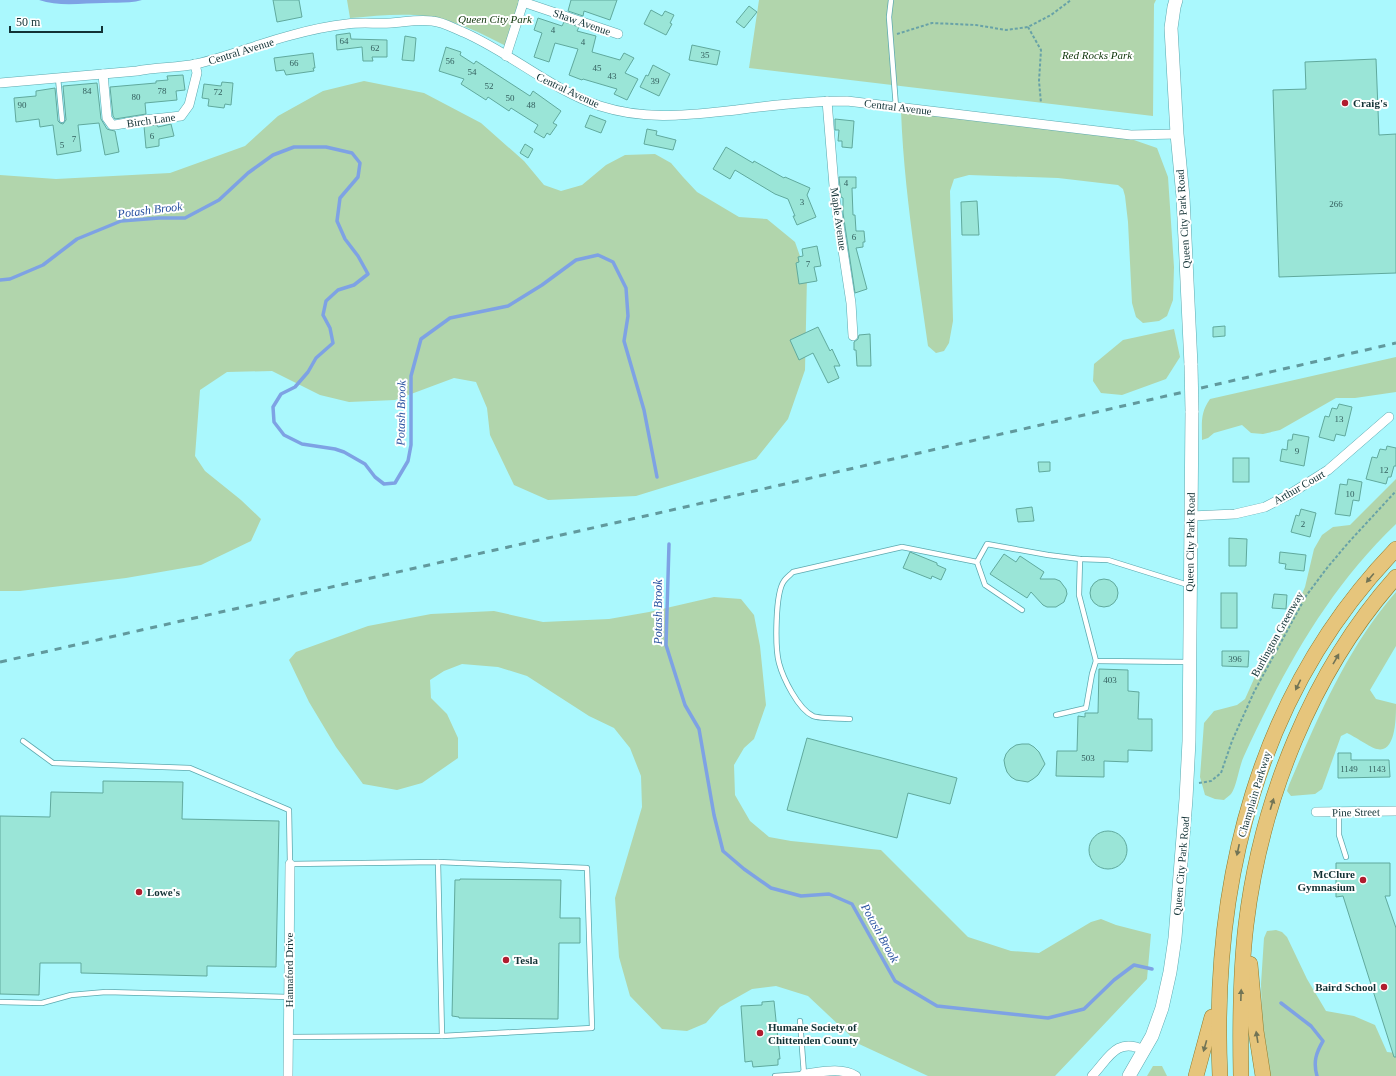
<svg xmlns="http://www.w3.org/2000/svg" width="1396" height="1076" viewBox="0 0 1396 1076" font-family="'Times New Roman',serif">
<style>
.green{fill:#b1d5ac}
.water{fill:#7ea2e4}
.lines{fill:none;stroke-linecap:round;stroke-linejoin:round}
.stream{stroke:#7ea2e4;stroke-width:3.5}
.building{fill:#9ae5d7;stroke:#60a99d}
.lane-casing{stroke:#5ca9af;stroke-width:6}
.street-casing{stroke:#5ca9af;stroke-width:10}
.secondary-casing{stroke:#5ca9af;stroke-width:14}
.primary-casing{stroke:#91792a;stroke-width:16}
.path{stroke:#68a2a7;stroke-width:2;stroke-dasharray:3 2;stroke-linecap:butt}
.lane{stroke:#fff;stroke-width:4.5}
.street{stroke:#fff;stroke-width:9}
.secondary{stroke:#fff;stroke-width:13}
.primary{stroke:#e6c57c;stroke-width:15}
.rail{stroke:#61999d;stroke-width:3;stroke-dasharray:7 7;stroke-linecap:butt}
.secondary-bridge-casing{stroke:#5ca9af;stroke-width:14;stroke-linecap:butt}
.secondary-bridge{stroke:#fff;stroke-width:13}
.oneway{fill:#717455}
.poi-dot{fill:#b01d2f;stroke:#fff;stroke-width:1.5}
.labels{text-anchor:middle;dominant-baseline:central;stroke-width:4;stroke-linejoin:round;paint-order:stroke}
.number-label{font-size:9px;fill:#345f5e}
.park-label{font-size:11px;font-style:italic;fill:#0e3409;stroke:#fff}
.street-label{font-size:11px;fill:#123235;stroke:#fff}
.poi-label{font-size:11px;font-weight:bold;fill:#123235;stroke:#fff;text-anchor:start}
.water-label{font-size:12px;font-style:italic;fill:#2a53a1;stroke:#fff}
</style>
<rect width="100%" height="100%" fill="#aaf8fd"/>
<g class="green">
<path d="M347 0H521L506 46C481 33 455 20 426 16 401 13 375 16 350 18Z"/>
<path d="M759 0H1156L1154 4 1153 116 749 68Z"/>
<path d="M364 81 424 93 481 123 524 161 544 185 561 191 582 185 606 165 625 155 655 154 671 163 683 177 697 192 739 217 767 219 795 242 807 276 805 370 788 419 756 459 636 496 548 500 514 485 490 435 487 408 476 382 454 378 395 400 349 402 320 395 272 371 227 372 200 390 195 456 205 471 241 500 261 519 251 541 201 565 126 578 20 591H0V175L56 179 170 173 245 146 278 116 323 91Z"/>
<path d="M901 111 1131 139 1157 148 1168 177 1174 267 1173 300 1167 316 1159 321 1143 323 1136 317 1132 303 1128 222 1125 196 1123 189 1118 185 1058 178 969 175 954 179 950 191 953 321 949 343 944 351 936 353 928 346C917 268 904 190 901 111Z"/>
<path d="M1174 329 1180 357 1166 379 1122 395 1101 393 1093 381 1094 364 1123 340Z"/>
<path d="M1396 357V392L1355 398H1336L1280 430 1263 434 1251 433 1242 425 1214 433 1208 438 1202 440C1202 423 1200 413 1210 399Z"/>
<path d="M1396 479V524C1342 576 1304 635 1270 702 1261 720 1252 738 1244 756 1239 766 1237 786 1231 794 1229 796 1226 798 1224 800L1215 799 1205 795 1200 777 1204 723 1214 711 1237 705 1245 699 1266 652 1283 629 1298 603 1305 587 1314 549 1322 535 1333 527 1350 525Z"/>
<path d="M1396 592V646L1370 690 1376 699 1396 704C1396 717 1396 754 1377 749 1371 748 1354 736 1347 733L1341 736 1322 789 1315 794 1291 796 1287 791 1289 785C1318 717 1347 648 1396 592Z"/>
<path d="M714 597 741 599 754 615 760 646 766 705 754 739 744 748 734 765 735 795 750 821 769 837 791 841 881 850 968 937 1011 951 1039 953 1091 922 1101 919 1116 925 1151 934 1147 979 1055 1076H928L859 1044 808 996 776 986 752 989 720 1007 706 1023 687 1031 662 1029 630 996 619 957 615 898 642 807 641 776 630 748 614 728 589 716 527 676 498 667 462 664 444 671 430 680 431 698 447 714 458 738V758L422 783 397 790 363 784 336 747 309 702 289 660 296 652 368 626 431 614 494 611 543 622 609 619 649 612Z"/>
<path d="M1276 930 1282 932 1287 937 1307 979 1326 1011 1354 1016 1375 1025 1387 1052 1396 1053V1076H1270L1262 1018 1261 984 1264 938 1267 931Z"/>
<path d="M1153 1066H1162L1167 1076H1147Z"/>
</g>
<path class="water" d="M39 0H142C130 4 116 2 104 3 83 3 59 7 39 0Z"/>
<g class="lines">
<g class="stream">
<path d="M0 280 10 279 43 265 77 239 121 221 159 218H185L219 200 248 173 273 155 294 147H326L352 153 360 163 358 177 340 198 337 221 345 239 358 256 368 274 354 285 338 290 326 301 323 315 330 328 333 343 316 358 308 372 295 387 281 394 273 407 274 422 284 435 302 444 335 449 344 452 365 464 375 477 384 484 395 483 408 461 411 445V376L421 339 450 318 508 306 542 285 576 260 598 255 613 262 626 288 628 316 624 341 644 410 657 477"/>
<path d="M669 544 666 645 685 705 699 729 714 815 723 851 744 869 771 888 801 896 829 894 852 904 895 981 937 1006 1048 1018 1084 1009 1114 980 1134 965 1152 969"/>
<path d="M1281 1003 1311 1026 1323 1041C1316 1053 1313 1062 1317 1076"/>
</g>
</g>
<g class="building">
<path d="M273 0H299L302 17 277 22Z"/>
<path d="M571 0H617L610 20 584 11 583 16 568 11Z"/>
<path d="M749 6 757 12 744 28 736 22Z"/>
<path d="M651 10 662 16 665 11 674 15 670 23 672 24 666 35 644 24Z"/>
<path d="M538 18 562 26 564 22 579 27 577 31 596 36 592 52 620 60 624 53 634 58 625 73 638 79 627 100 614 94 617 89 583 79 582 80 569 75 578 49 555 43 549 62 534 57 542 33 534 30Z"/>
<path d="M350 33 351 39 387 40V57H372L373 61H363L362 47 337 50 336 35Z"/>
<path d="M405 36 416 38 414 61 402 60Z"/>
<path d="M692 45 720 51 717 65 689 60Z"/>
<path d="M446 47 461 52 460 55 474 64 476 61 530 96 533 91 561 111 553 123 557 125 550 135 547 133 544 138 534 132 538 125 511 108 509 111 488 97 486 100 461 84 464 79 439 71Z"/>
<path d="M313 53 315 68H313L314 71 286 75 284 70 276 71 274 58Z"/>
<path d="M1376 59 1379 135 1396 134V273L1279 277 1273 90 1306 89 1305 62Z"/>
<path d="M653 65 670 74 659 96 640 87 646 75 648 76Z"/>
<path d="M183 75 185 90 176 91 177 100 145 103 146 114 115 119 113 116 110 87 156 83V81L168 80 167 76Z"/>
<path d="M222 82 233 83 231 105 225 104 224 108 208 106 209 99 202 98 204 84 221 86Z"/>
<path d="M97 83 101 119 107 129 110 130 115 131 119 152 105 155 99 123 78 125 81 151 57 155 53 125 40 127 39 119 16 122 14 98 36 96V91L55 88 58 121 60 123 63 124 66 120 63 86Z"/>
<path d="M590 115 606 121 601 133 585 127Z"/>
<path d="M835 119 854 121 852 148 842 147V141H838L839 130H835Z"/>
<path d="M171 124 174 136 159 139V146L146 148 144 126 157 125 158 127Z"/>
<path d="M647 129 657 131 656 135 676 140 673 150 644 144Z"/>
<path d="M525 144 533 149 528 158 520 153Z"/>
<path d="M726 147 753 163 754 161 784 178 785 177 810 188 807 195 816 217 797 225 793 216H795L788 199 775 194 735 170 730 179 713 169Z"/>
<path d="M839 177H856V188H852L853 215H855L856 231H864L865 242H863V247L856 248 867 289 855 293 843 213V198L841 197Z"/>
<path d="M977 201 979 235H962L961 202Z"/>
<path d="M817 246 821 266 814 267 817 281 799 284 796 263 799 262 798 257 803 256 802 249Z"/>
<path d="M1225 326V336L1213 337V327Z"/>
<path d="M818 327 830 351 832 349 840 366H834L839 378 828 383 813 353 799 360 790 340Z"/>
<path d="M870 334 871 366H857L856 350H854V342L858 339 859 335Z"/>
<path d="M1339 404 1352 407 1345 436 1336 434 1334 441 1319 437 1325 416 1329 417 1332 408 1337 409Z"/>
<path d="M1293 434 1309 437 1304 466 1280 461 1282 449 1287 450 1288 440H1292Z"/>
<path d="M1387 446 1396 448V466H1394L1391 477H1388L1386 484 1366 479 1372 457 1377 458 1380 449 1386 450Z"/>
<rect x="1233" y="458" width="16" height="24"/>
<path d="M1038 462H1050V471L1039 472Z"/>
<path d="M1348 479 1362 482 1359 501 1353 500 1350 516 1335 514 1340 484 1347 485Z"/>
<path d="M1032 507 1034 521 1018 522 1016 509Z"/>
<path d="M1301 509 1316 513 1310 537 1291 532 1296 515 1299 516Z"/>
<path d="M1229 538 1247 539 1246 566H1229Z"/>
<path d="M910 552 937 563V565L946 569 941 580 932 576 931 579 903 568Z"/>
<path d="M1280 552 1306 555 1304 571 1285 569 1286 564 1279 563Z"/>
<path d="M1004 554 1016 562 1020 556 1044 572 1040 579H1055L1060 581 1066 589 1067 594 1064 602 1056 607H1047L1043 605 1031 592 1027 598 990 574Z"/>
<circle cx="1104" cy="593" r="14"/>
<rect x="1221" y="593" width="16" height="35"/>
<path d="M1274 594 1287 595 1286 609 1272 608Z"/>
<path d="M1222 651H1249L1248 667 1222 666Z"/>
<path d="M1099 669 1128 670V691L1139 692 1138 719H1152V751L1128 750V762L1104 761V777L1056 776 1057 751H1077L1078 716 1085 717V713H1098Z"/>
<path d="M807 738 957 778 950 804 908 793 897 838 787 810Z"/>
<path d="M1022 744H1029L1034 747 1039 752 1045 764 1038 775 1033 779 1028 782 1016 780 1011 777 1007 772 1005 766 1004 760 1006 754 1010 749 1016 745Z"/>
<path d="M1338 753H1351V760H1389L1390 777 1338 778Z"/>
<path d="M103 781 183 782 182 819 279 821 276 967 207 966V976L81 973V963H40L39 995 0 994V816L50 817 51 792 103 793Z"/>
<circle cx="1108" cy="850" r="19"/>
<path d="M1336 863H1390V896H1385L1396 928V1057H1394L1343 896 1336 897Z"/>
<path d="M460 879 561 880 560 918H580V943H559L558 1019 459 1018V1017L452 1016 455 880H460Z"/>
<path d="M774 1001 780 1059H778V1065L753 1067 752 1061 745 1062 741 1006 762 1005V1002Z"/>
</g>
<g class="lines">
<defs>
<g id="lane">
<path d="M891 0 889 17 896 107"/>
<path d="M58 78 62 120"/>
<path d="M1080 559 1079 595 1096 661 1189 662"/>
<path d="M977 562 985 585 1022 610"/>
<path d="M1056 715 1086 708 1092 674 1096 661"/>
<path d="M850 719C841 718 820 719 813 716 798 709 783 678 779 663 775 648 775 593 784 581 786 578 790 575 793 572L902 547 977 562 987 544 1048 555 1080 559 1108 560 1188 585"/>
<path d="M23 741 53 763 190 768 289 810 290 864 438 862 442 1036 288 1037"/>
<path d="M1339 812V835L1346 857"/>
<path d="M438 862 587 868 592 1028 442 1036"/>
<path d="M0 1002 42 1003 71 995 106 992 288 997"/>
<path d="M775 1076 804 1074 800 1021"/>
</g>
<g id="street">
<path d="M523 2 618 34"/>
<path d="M506 56 524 0"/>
<path d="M103 74 107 118 112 125H115L144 120 181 116 189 105 197 73 195 64"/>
<path d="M0 83 137 71C157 67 177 68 196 64 229 57 260 43 292 35 310 30 329 26 347 24 362 22 377 24 391 23 405 22 418 19 432 21 443 22 453 28 463 32 511 53 550 89 600 106 647 121 688 115 736 110 773 105 810 101 847 101L1131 135 1177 134"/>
<path d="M827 101 835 198 851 303 853 336"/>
<path d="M1191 516 1235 514 1265 507 1290 494 1328 470 1389 417"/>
<path d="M1316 812 1396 811"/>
<path d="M804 1074C821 1072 841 1067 856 1076"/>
<path d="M288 1076 290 864"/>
<path d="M1092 1076C1109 1058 1116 1037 1144 1050"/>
</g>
<g id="secondary">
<path d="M1176 0 1174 7 1171 28 1177 134 1183 197 1191 365"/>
<path d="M1129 1076 1152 1036 1162 1008 1170 972 1175 938 1186 799 1189 741 1192 411"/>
</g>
<g id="primary">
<path d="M1250 964 1256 1031 1263 1076"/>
<path d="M1196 1076 1212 1017"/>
<path d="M1220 1076C1211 882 1258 692 1396 549"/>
<path d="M1241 1076C1240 1025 1240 975 1246 925 1261 800 1312 671 1396 577"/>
</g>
</defs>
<use href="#lane" class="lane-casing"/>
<use href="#street" class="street-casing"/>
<use href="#secondary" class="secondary-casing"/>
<use href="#primary" class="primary-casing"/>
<g class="path">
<path d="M1028 27 1041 50 1039 81 1041 103"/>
<path d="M897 34 932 23 976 25 1006 30 1028 27 1051 15 1071 0"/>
<path d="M1199 783 1211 781 1221 773 1232 741 1254 692 1306 596 1327 568 1348 543 1396 491"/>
</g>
<use href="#lane" class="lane"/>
<use href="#street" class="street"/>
<use href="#secondary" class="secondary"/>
<use href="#primary" class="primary"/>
<path class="rail" d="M0 662 685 507 1396 343"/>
<defs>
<path id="secondary-bridge" d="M1191 365 1192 411"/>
</defs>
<use href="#secondary-bridge" class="secondary-bridge-casing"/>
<use href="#secondary-bridge" class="secondary-bridge"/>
</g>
<defs><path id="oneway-solid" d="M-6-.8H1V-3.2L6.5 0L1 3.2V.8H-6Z"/></defs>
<g class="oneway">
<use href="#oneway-solid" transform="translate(1370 578) rotate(130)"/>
<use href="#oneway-solid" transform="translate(1336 659) rotate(-60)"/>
<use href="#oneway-solid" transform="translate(1298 685) rotate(116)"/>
<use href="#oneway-solid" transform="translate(1272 804) rotate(-73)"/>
<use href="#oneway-solid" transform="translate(1238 850) rotate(102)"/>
<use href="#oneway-solid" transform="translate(1241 995) rotate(-88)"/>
<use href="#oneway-solid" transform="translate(1257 1037) rotate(-99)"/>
<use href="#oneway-solid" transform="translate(1205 1046) rotate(106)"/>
</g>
<g class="poi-dot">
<circle cx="1345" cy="103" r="4"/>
<circle cx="1363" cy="880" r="4"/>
<circle cx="139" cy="892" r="4"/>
<circle cx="506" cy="960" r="4"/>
<circle cx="1384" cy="987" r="4"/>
<circle cx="760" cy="1033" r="4"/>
</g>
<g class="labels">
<g class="number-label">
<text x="553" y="30">4</text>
<text x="344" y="41">64</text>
<text x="583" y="42">4</text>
<text x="375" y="48">62</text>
<text x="705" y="55">35</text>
<text x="450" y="61">56</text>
<text x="294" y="63">66</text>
<text x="597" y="68">45</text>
<text x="472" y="72">54</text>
<text x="612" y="76">43</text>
<text x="655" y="81">39</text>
<text x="489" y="86">52</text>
<text x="87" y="91">84</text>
<text x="162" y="91">78</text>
<text x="218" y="92">72</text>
<text x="136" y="97">80</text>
<text x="510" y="98">50</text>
<text x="22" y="105">90</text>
<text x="531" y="105">48</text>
<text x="152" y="136">6</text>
<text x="74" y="139">7</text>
<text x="62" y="145">5</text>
<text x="846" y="183">4</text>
<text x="802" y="202">3</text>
<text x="1336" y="204">266</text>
<text x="854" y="237">6</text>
<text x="808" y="264">7</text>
<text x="1339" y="419">13</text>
<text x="1297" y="451">9</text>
<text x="1384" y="470">12</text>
<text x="1350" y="494">10</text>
<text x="1303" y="524">2</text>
<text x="1235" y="659">396</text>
<text x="1110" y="680">403</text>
<text x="1088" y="758">503</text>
<text x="1349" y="769">1149</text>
<text x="1377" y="769">1143</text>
</g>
<g class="park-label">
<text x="495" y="19">Queen City Park</text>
<text x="1097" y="55">Red Rocks Park</text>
</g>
<g class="street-label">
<text transform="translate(582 22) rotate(19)">Shaw Avenue</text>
<text transform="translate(241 51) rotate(-17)">Central Avenue</text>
<text transform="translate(568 90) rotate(25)">Central Avenue</text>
<text transform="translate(898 107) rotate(7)">Central Avenue</text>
<text transform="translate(151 120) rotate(-8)">Birch Lane</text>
<text transform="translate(839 219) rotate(82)">Maple Avenue</text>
<text transform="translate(1183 219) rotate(-94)">Queen City Park Road</text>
<text transform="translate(1299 487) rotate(-30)">Arthur Court</text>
<text transform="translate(1190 542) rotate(-89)">Queen City Park Road</text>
<text transform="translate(1277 634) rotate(-61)">Burlington Greenway</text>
<text transform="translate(1254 794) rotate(-73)">Champlain Parkway</text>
<text transform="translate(1356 812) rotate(-1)">Pine Street</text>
<text transform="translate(1181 866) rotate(-85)">Queen City Park Road</text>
<text transform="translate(289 970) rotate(-90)">Hannaford Drive</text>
</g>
<g class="poi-label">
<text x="1353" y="103">Craig's</text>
<text x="1355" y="874" text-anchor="end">McClure<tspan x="1355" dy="13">Gymnasium</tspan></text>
<text x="147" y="892">Lowe's</text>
<text x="514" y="960">Tesla</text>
<text x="1376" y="987" text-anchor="end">Baird School</text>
<text x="768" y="1027">Humane Society of<tspan x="768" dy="13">Chittenden County</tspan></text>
</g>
<g class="water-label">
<text transform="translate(150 210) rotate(-7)">Potash Brook</text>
<text transform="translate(401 413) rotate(-89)">Potash Brook</text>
<text transform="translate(658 612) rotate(-90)">Potash Brook</text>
<text transform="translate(880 933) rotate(61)">Potash Brook</text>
</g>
</g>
<path d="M10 26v6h92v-6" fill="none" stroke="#123235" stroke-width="2"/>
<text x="16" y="26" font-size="12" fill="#123235" stroke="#ffffff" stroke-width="3" paint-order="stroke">50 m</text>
</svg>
